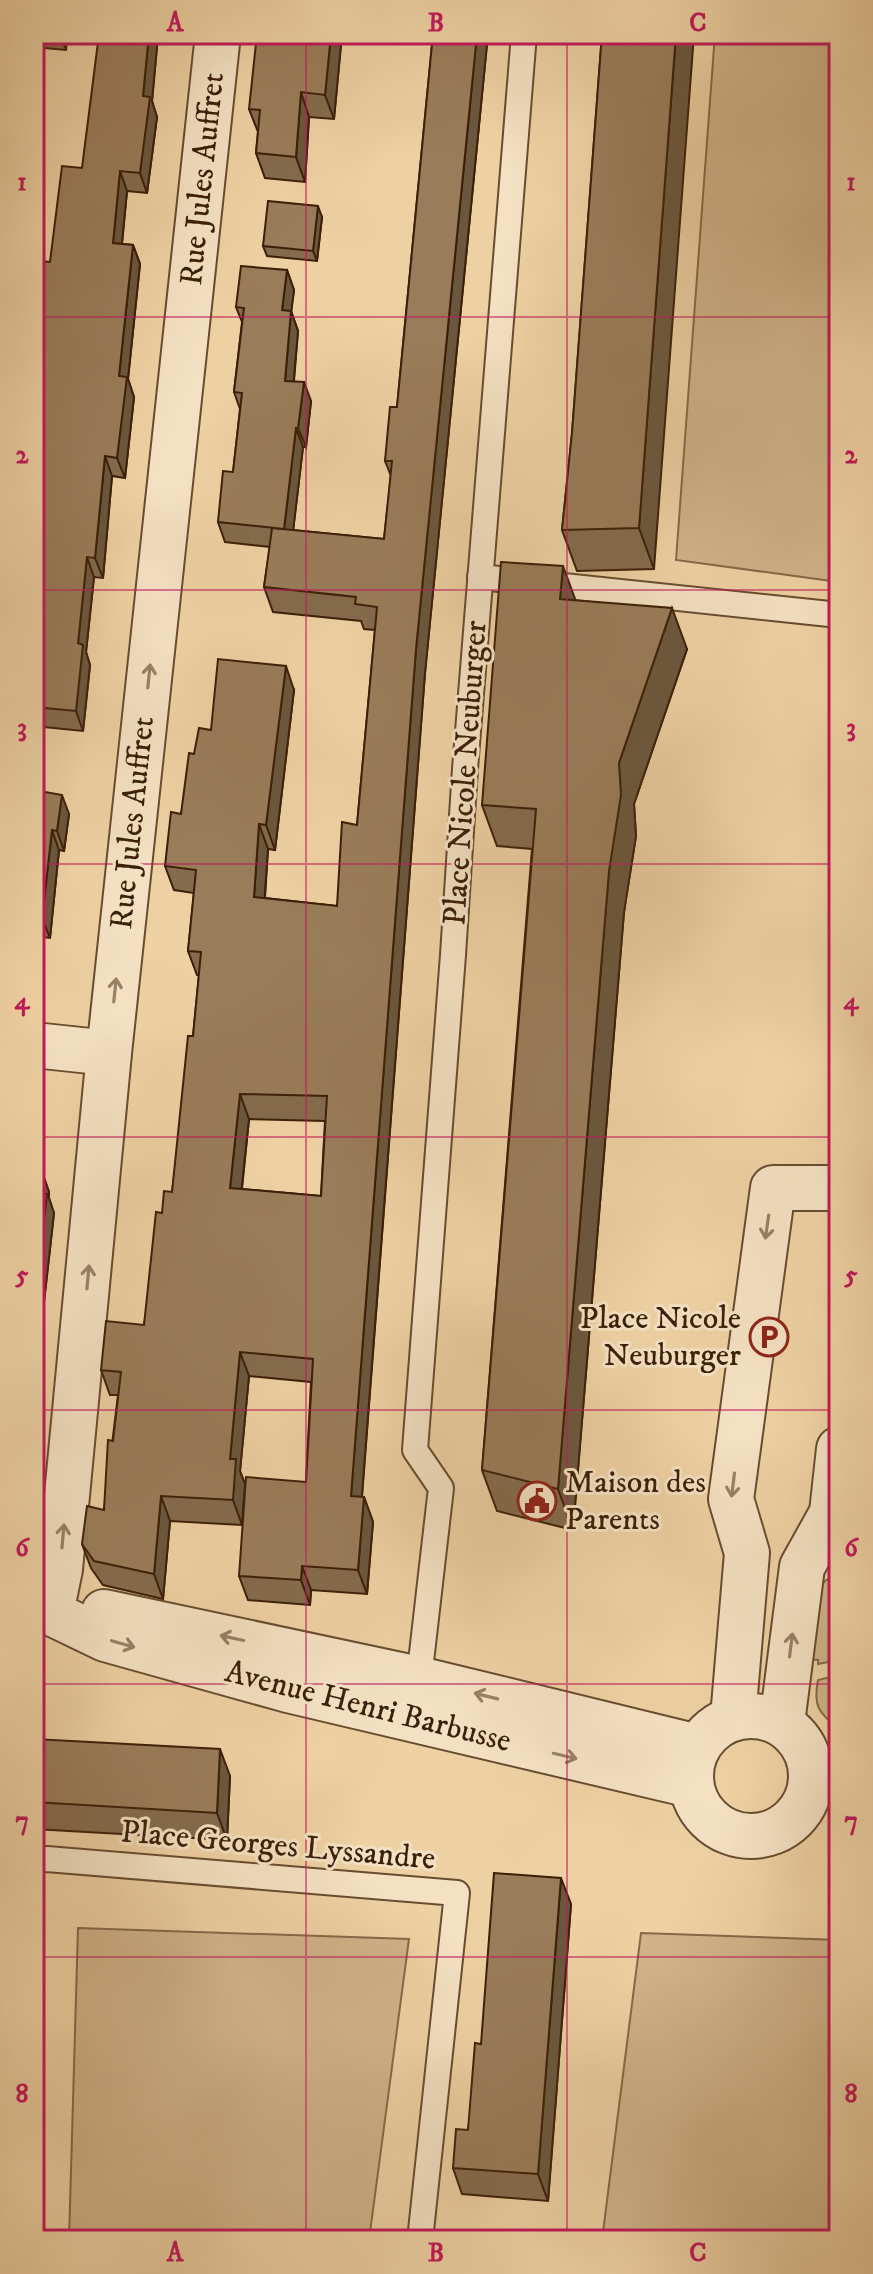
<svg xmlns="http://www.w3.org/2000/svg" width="873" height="2274" viewBox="0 0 873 2274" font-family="'IM FELL DW Pica',serif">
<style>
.green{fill:#d0b389;stroke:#866948;stroke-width:2}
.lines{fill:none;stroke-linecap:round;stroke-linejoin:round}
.service-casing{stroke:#684c2f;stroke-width:28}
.minor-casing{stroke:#684c2f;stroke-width:48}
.tertiary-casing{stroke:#684c2f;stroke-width:48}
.service{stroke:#f4e1c3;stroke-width:24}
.minor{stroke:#f4e1c3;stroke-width:44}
.tertiary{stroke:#f4e1c3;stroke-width:44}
.wall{fill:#846b4d;stroke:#3c1f08;stroke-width:2;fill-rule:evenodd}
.shaded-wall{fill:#6b573e;stroke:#3c1f08;stroke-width:2}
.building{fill:#997c59;stroke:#3c1f08;stroke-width:2;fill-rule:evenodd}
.oneway{stroke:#988066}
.grid{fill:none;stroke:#c2185b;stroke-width:2;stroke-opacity:0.55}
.labels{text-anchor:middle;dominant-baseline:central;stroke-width:6;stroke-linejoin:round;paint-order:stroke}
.street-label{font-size:32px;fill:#3c1f08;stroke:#f4e1c3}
.poi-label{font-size:32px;fill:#3c1f08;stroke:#f4e1c3;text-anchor:end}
.neatline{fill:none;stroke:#c2185b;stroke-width:3}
.grid-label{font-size:26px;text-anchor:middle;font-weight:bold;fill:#c2185b}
</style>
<rect width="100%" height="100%" fill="#eed1a3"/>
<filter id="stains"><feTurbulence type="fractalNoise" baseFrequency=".0025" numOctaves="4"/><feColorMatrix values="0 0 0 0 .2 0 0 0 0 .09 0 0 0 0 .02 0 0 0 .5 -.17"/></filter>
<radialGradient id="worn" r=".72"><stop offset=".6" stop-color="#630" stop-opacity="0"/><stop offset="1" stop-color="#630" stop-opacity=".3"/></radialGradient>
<g class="green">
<path d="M715 34H839V582L676 560Z"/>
<path d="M839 1572V1660L818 1664V1660L807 1659 819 1589 825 1581Z"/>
<path d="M839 1675V1729C818 1713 813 1705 818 1680Z"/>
<path d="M78 1928 409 1939 369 2240H69Z"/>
<path d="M641 1933 839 1940V2133L831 2240H602Z"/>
</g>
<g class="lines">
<defs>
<g id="service">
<path d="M480 577 839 615"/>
<path d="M419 1679 441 1488 415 1450 453 955 465 769 524 34"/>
<path d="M34 1861 47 1859 457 1893 420 2240"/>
</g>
<g id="minor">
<path d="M34 1045 109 1053"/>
<path d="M51 1613 60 1569 109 1053 218 34"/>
<path d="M733 1718 747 1553 731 1499 773 1188H839"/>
<path d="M782 1723 802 1567 832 1513 839 1449"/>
</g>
<g id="tertiary">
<path d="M34 1609 51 1613 105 1639 288 1690 691 1785"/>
<path d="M104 1612 419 1679 698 1747"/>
<circle cx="751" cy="1776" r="60"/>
</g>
</defs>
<use href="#service" class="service-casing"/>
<use href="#minor" class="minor-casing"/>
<use href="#tertiary" class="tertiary-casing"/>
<use href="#service" class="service"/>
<use href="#minor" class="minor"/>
<use href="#tertiary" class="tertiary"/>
</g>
<g class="wall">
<path d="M34 34H67L66 50 34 47Z"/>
<path d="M342 34 334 119 309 117 305 182 265 178 256 153 258 132 249 109Z"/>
<path d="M433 34H488L425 673 362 1497H364L373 1522 367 1594 311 1590 310 1605 248 1600 239 1576 306 1482 311 1382 249 1376 240 1471 245 1484 242 1525 170 1521 163 1599 103 1585 91 1568 82 1544 104 1510 118 1395H110L101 1370 144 1325 162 1213 172 1192 193 1036 199 975H197L188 951 194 893 174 890 165 866 181 814 194 754 211 730 294 690 275 850 268 849 265 898 337 906 357 825 375 630 364 629 361 621 273 612 264 587 270 547 225 542 218 522 233 472 240 409 234 392 242 322 236 307 287 270 294 290 291 311 298 331 294 381 311 401 306 447H303L293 530 384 539 391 476 385 461 397 407ZM249 1119 325 1121 321 1196 242 1189Z"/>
<path d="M602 34 654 569 577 571 562 530 572 433Z"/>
<path d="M158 36 152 101 157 117 147 193 127 191 122 244 133 245 140 264 128 379 134 397 125 478 112 476 103 578 94 577 86 652 90 665 83 731 34 726V261L50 262 82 168Z"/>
<path d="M322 217 317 261 267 256 263 246Z"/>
<path d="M575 601 687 649 634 804 636 836 624 912 573 1530 497 1511 482 1470 532 849 497 846 482 805Z"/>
<path d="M34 790 69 814 64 851 59 850 50 938 34 936Z"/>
<path d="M34 1087H36L43 1107 38 1172H42L49 1192V1198L54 1213 43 1311 40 1312 39 1318H34Z"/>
<path d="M34 1739 230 1776 227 1840 34 1829Z"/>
<path d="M571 1904 548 2201 462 2194 453 2168 468 2130 481 2044Z"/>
</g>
<g class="shaded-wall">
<path d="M60 34H67L66 50Z"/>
<path d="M149 34H157L158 36 152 101 157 117 147 193 140 173 143 96Z"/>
<path d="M331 34H342L334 119 325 95Z"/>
<path d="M477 34H488L425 673 360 1520 351 1496 416 649Z"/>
<path d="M676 34H694L654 569 639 528Z"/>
<path d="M301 92 309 117 305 182 296 157Z"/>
<path d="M120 171 127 191 120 263 113 243Z"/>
<path d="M318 206 322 217 317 261 313 251Z"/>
<path d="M133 245 140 264 128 379 134 397 125 478 117 458 119 376Z"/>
<path d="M287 270 294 290 289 330 282 310Z"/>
<path d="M291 311 298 331 292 400 285 381Z"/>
<path d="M304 382 311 401 306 447 298 428Z"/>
<path d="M296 428 303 447 291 549 284 530Z"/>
<path d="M105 456 112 476 103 578 95 558Z"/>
<path d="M87 557 94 577 86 652 90 665 83 731 76 711 78 643Z"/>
<path d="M563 566 578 607 560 599Z"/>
<path d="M672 608 687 649 634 804 636 836 624 912 573 1530 558 1489 609 871 619 763Z"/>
<path d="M286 666 294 690 275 850 266 825Z"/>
<path d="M62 795 69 814 64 851 57 831Z"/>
<path d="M259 824 268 849 263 921 254 897Z"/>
<path d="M52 830 59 850 50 938 42 918Z"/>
<path d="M36 1087 43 1107 36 1191 34 1184V1113Z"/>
<path d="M240 1094 249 1119 239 1213 230 1188Z"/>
<path d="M42 1172 49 1192V1198L54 1213 43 1311 36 1292Z"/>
<path d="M34 1295 40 1312 39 1318 34 1304Z"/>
<path d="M240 1352 249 1376 240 1471 245 1484 242 1525 233 1500 230 1459Z"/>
<path d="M161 1496 170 1521 163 1599 154 1574Z"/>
<path d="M364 1497 373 1522 367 1594 358 1570Z"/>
<path d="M302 1566 311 1590 310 1605 301 1580Z"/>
<path d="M220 1749 230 1776 227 1840 217 1813Z"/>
<path d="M561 1878 571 1904 548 2201 538 2174Z"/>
</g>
<g class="building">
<path d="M99 34H149L143 96 150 97 140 173 120 171 113 243 133 245 119 376 127 377 117 458 105 456 95 558 87 557 78 643 83 645 76 711 34 707V261L50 262 62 166 82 168Z"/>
<path d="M257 34H331L325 95 301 92 296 157 256 153 260 110 249 109Z"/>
<path d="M433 34H477L416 649 351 1496 364 1497 358 1570 302 1566 301 1580 239 1576 246 1477 306 1482 313 1359 240 1352 230 1459H236L233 1500 161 1496 154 1574 94 1561 82 1544 87 1506 104 1510 108 1440 113 1441 121 1372 101 1370 106 1321 144 1325 156 1212 162 1213 164 1191 172 1192 188 1036H193L201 952 188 951 196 870 165 866 171 812 181 814 189 753 194 754 199 728 211 730 218 659 286 666 266 825 259 824 254 897 337 906 342 822 357 825 377 607 355 604 356 597 264 587 272 528 384 539 392 461H385L390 407H397ZM240 1094 327 1096 321 1196 230 1188Z"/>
<path d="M602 34H676L639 528 562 530 572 433Z"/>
<path d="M268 201 318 206 313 251 263 246Z"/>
<path d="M241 266 287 270 282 310 291 311 285 381 304 382 298 428H296L284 529 218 522 223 471 233 472 242 393 234 392 244 308 236 307Z"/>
<path d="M501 562 563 566 560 599 672 608 619 763 621 795 609 871 558 1489 482 1470 536 809 482 805Z"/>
<path d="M34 790 62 795 57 831 52 830 42 918 34 917Z"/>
<path d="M34 1087H36L34 1113Z"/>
<path d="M34 1171 42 1172 40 1193 47 1194 36 1292H34Z"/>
<path d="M34 1739 220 1749 217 1813 34 1802Z"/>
<path d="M494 1873 561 1878 538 2174 453 2168 456 2129 468 2130 475 2043 481 2044Z"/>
</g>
<defs><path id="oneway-shaft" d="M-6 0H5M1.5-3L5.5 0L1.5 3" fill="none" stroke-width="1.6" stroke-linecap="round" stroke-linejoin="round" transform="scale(2)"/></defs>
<g class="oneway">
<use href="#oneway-shaft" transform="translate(149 676) rotate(-84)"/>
<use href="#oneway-shaft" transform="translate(115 990) rotate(-84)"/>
<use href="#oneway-shaft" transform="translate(767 1227) rotate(98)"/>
<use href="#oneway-shaft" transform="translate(88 1277) rotate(-85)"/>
<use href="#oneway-shaft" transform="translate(733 1485) rotate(97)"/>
<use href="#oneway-shaft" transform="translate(63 1536) rotate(-85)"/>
<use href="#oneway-shaft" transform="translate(232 1638) rotate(-168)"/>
<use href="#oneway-shaft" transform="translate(123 1644) rotate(16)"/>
<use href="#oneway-shaft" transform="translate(791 1645) rotate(-83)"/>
<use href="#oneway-shaft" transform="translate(486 1696) rotate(-166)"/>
<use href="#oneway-shaft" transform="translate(565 1756) rotate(13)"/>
</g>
<path class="grid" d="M306 34V2240M567 34V2240M34 317H839M34 590H839M34 864H839M34 1137H839M34 1410H839M34 1684H839M34 1957H839"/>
<defs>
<symbol id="parking-ring" viewBox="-11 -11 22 22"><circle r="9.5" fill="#f4e1c3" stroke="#8f2418" stroke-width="1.5"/><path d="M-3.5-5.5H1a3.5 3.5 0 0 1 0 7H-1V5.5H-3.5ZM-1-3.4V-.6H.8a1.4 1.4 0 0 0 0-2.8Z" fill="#8f2418"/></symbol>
<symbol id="civic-ring" viewBox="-11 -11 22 22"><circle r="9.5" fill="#f4e1c3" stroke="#8f2418" stroke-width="1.5"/><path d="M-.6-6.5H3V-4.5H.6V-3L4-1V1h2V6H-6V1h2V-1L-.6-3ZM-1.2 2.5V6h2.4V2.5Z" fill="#8f2418"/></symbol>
</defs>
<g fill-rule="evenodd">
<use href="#parking-ring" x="747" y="1315" width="44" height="44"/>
<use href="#civic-ring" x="515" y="1479" width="44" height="44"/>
</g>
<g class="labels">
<g class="street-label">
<text transform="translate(203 179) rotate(-84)">Rue Jules Auffret</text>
<text transform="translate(466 773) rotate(-86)">Place Nicole Neuburger</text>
<text transform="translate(133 823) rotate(-84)">Rue Jules Auffret</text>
<text transform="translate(368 1707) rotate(14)">Avenue Henri Barbusse</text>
<text transform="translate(278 1846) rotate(5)">Place Georges Lyssandre</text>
</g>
<g class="poi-label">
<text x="741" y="1319">Place Nicole<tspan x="741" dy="37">Neuburger</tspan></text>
<text x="565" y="1483" text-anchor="start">Maison des<tspan x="565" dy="37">Parents</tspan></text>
</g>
</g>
<rect width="873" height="2274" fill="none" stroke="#eed1a3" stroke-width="88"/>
<rect x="44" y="44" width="785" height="2186" class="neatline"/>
<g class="grid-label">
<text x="175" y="31">A</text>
<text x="436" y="31">B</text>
<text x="698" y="31">C</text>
<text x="22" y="190">1</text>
<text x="851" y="190">1</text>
<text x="22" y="463">2</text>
<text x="851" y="463">2</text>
<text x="22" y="736">3</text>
<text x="851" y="736">3</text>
<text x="22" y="1009">4</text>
<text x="851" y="1009">4</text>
<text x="22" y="1283">5</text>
<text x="851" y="1283">5</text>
<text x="22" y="1556">6</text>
<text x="851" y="1556">6</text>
<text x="22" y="1829">7</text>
<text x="851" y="1829">7</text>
<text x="22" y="2102">8</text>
<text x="851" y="2102">8</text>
<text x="175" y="2261">A</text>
<text x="436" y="2261">B</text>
<text x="698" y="2261">C</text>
</g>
<rect width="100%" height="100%" filter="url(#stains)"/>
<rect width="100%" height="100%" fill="url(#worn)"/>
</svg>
